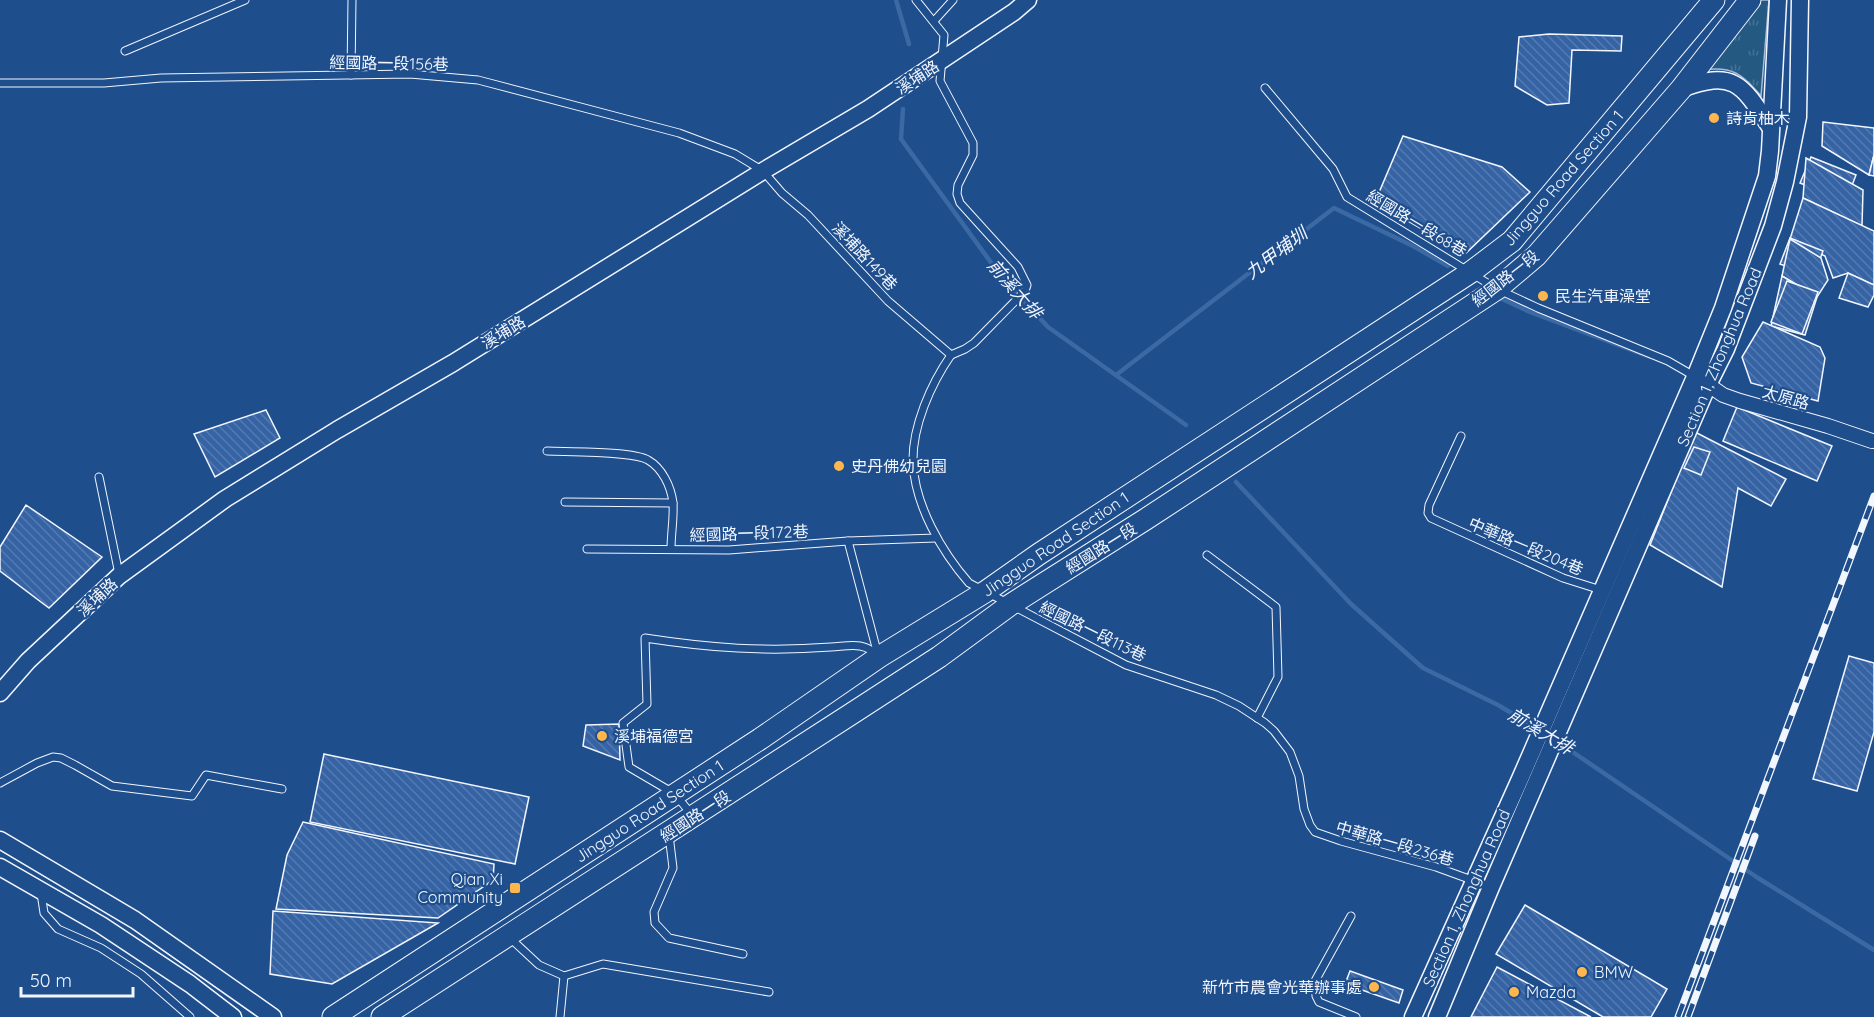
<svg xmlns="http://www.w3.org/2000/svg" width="1874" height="1017" viewBox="0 0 1874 1017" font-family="Quicksand,'Noto Sans TC',sans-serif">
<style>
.grass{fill:url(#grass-tufts);stroke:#a8bbd7;stroke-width:1.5}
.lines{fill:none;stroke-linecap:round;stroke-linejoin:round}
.stream{stroke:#3b69a3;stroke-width:4.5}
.building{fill:url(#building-back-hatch);stroke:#f2f6ff;stroke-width:1.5}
.service-casing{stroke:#f2f6ff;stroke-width:9}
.minor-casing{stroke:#f2f6ff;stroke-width:16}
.tertiary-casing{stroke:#f2f6ff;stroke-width:19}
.primary-casing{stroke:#f2f6ff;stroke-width:23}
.service{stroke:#1f4e8c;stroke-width:7}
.minor{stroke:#1f4e8c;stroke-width:14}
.tertiary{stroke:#1f4e8c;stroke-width:16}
.primary{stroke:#1f4e8c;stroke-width:21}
.rail-casing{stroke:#f2f6ff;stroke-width:7}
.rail{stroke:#1f4e8c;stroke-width:4.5;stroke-dasharray:14;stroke-linecap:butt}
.poi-dot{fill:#ffb74d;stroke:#1f4e8c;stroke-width:2}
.labels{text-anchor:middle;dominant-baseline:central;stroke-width:4.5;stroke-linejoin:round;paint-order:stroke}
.street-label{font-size:16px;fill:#f2f6ff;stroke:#1f4e8c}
.poi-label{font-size:16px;fill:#f2f6ff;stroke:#1f4e8c;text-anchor:start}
.water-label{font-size:18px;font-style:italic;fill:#f2f6ff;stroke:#1f4e8c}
</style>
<defs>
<pattern id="grass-tufts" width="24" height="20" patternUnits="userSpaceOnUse" patternTransform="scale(1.5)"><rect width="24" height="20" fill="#245a82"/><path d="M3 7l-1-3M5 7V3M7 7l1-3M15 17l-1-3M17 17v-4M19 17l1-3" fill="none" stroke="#447295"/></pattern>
<pattern id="building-back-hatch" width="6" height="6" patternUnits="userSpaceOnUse" patternTransform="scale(1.5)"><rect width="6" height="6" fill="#3563a3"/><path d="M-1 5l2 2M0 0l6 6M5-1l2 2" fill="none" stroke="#537ab1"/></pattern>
</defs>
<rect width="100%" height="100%" fill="#1f4e8c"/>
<path class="grass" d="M1759 0H1769L1761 96C1742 74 1733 66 1703 70Z"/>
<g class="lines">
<g class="stream">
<path d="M896 0 909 44"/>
<path d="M903 109 901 139 1003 279 1048 327 1186 425"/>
<path d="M1502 299 1530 312 1650 357"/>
<path d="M1116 375 1334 208 1413 246 1448 266"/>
<path d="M1236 482 1351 604 1423 668 1498 705 1538 729"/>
<path d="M1558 742 1758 878 1874 950"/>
</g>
</g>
<g class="building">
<path d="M1549 34 1622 36 1621 51 1572 50 1569 103 1547 105 1515 86 1519 37Z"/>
<path d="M1823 122 1874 128V155L1869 175 1822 146Z"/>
<path d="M1403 136 1502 167 1530 192 1465 254 1375 202Z"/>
<path d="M1874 155V176L1869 175Z"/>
<path d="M1811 157 1856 175 1846 201 1800 183Z"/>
<path d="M1806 158 1863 190 1862 226 1803 198Z"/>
<path d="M1803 198 1874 231V285L1848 273 1833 278 1825 256 1790 239Z"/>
<path d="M1790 238 1823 251 1814 276 1780 264Z"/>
<path d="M1790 239 1821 258 1828 280 1817 297 1782 276Z"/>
<path d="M1848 273 1874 285V295L1868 307 1839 298Z"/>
<path d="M1782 276 1817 297 1805 335 1771 326Z"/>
<path d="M1787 281 1818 292 1802 334 1771 322Z"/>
<path d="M1763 322 1820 347 1825 358 1818 401 1751 383 1742 357Z"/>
<path d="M1737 407 1832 446 1817 481 1723 441Z"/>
<path d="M266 410 280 438 215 477 194 434Z"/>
<path d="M1695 432 1786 479 1771 506 1738 488 1722 587 1650 545Z"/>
<path d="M1694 447 1710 452 1701 475 1684 468Z"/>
<path d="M26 505 102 557 49 608 0 571V547Z"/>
<path d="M1849 656 1874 663V732L1857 791 1813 779Z"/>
<path d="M619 724 620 760 583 746 586 725Z"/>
<path d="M324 754 529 797 515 864 310 822Z"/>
<path d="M303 822 494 864 493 880 438 918 276 909 287 855Z"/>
<path d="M1525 905 1667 989 1651 1017H1603L1496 954Z"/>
<path d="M273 911 438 923 332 984 270 974Z"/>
<path d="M1497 967 1591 1017H1471Z"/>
<path d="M1350 971 1403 990 1399 1003 1345 984Z"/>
</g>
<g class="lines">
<defs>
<g id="service">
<path d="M916 0 944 35 940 81 973 143V155L958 185 957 194 960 203 1018 267 1027 285 1025 291 974 343 965 349 951 355"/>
<path d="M934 21 953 0"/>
<path d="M125 51 245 0"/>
<path d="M351 75 352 0"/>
<path d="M0 83H104L161 78 410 74 478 80 679 133 735 154 763 171 782 193 808 215 888 301 951 355"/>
<path d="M1265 88 1333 169 1347 197 1497 289 1538 308 1668 361 1694 376"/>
<path d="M951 355C931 384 912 426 913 463 915 506 942 552 969 583L1126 665 1216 695 1239 706 1265 723 1274 731 1290 752 1299 776 1304 809 1310 825 1315 832 1341 841 1436 867 1491 887"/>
<path d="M1461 436 1429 505 1428 513 1431 518 1563 578 1601 590"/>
<path d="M547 451C568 452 634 451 648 460 662 468 671 486 673 503 674 518 671 534 671 549"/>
<path d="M99 477 119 574"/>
<path d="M565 502 673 503"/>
<path d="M848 541 878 655"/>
<path d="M587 549 729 550 848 541 936 538"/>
<path d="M1207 555 1276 607 1278 677 1257 718"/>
<path d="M0 783 37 763 53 757 61 758 75 765 112 786 192 796 206 775 282 789"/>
<path d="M692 815 675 794 629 767 623 723 647 704 645 638C710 648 765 652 831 647 849 646 864 641 878 656"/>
<path d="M669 835 673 868 654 912 655 923 669 938 743 954"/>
<path d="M41 893 44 913 58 929 101 948 141 974 190 1017"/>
<path d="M1351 916 1315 981 1316 996 1319 1002 1356 1017"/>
<path d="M510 938 539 965 564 976 603 964 769 992"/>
<path d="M560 1017 564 976"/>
</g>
<path id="minor" d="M1700 379 1723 395 1740 401 1828 426 1872 441"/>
<g id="tertiary">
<path d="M1681 89C1734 69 1742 84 1770 127"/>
<path d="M0 693 28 661 119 576 225 499 337 430 453 363 763 171 868 109 1014 12 1028 0"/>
<path d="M0 840 135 920 273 1017"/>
<path d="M0 867 101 925 190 984 233 1017"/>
<path d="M1413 1017 1520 779 1695 377 1723 308 1767 176 1770 151 1778 0"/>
<path d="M1437 1017 1491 887 1708 385 1726 349 1773 226 1785 182 1798 117 1800 0"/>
</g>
<g id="primary">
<path d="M333 1017 760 739 879 657 985 592 1039 554 1471 272 1512 241 1714 0"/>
<path d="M382 1017 848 716 939 657 1010 605 1146 519 1497 289 1536 256 1681 89 1750 0"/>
</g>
</defs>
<use href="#service" class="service-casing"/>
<use href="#minor" class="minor-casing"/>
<use href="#tertiary" class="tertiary-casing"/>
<use href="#primary" class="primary-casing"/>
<use href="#service" class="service"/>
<use href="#minor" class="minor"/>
<use href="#tertiary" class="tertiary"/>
<use href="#primary" class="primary"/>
<defs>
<g id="rail">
<path d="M1678 1017 1874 496"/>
<path d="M1688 1017 1755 836"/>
</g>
</defs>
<use href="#rail" class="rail-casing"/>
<use href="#rail" class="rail"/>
</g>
<g class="poi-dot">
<circle cx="1714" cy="118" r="6"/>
<circle cx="1543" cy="296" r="6"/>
<circle cx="839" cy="466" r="6"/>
<circle cx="602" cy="736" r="6"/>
<rect x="509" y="882" width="12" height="12" rx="3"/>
<circle cx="1582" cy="972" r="6"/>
<circle cx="1374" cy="987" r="6"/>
<circle cx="1514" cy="992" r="6"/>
</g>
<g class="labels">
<g class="street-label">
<text transform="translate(389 63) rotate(1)">經國路一段156巷</text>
<text transform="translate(917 77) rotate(-33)">溪埔路</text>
<text transform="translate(1563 178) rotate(-49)">Jingguo Road Section 1</text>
<text transform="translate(1417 223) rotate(31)">經國路一段68巷</text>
<text transform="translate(865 256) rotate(47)">溪埔路149巷</text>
<text transform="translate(1505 278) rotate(-38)">經國路一段</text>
<text transform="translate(503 332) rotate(-31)">溪埔路</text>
<text transform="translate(1719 357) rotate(-67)">Section 1, Zhonghua Road</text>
<text transform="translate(1786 397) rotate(16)">太原路</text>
<text transform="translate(749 533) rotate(-2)">經國路一段172巷</text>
<text transform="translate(1055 544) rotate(-34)">Jingguo Road Section 1</text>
<text transform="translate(1526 546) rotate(23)">中華路一段204巷</text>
<text transform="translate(1101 548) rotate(-32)">經國路一段</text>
<text transform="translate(97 597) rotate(-43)">溪埔路</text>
<text transform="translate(1093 631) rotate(26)">經國路一段113巷</text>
<text transform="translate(649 811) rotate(-33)">Jingguo Road Section 1</text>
<text transform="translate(695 816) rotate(-33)">經國路一段</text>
<text transform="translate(1395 843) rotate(16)">中華路一段236巷</text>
<text transform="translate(1466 898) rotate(-66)">Section 1, Zhonghua Road</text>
</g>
<g class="poi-label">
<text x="1726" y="118">詩肯柚木</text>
<text x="1555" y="296">民生汽車澡堂</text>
<text x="851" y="466">史丹佛幼兒園</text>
<text x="614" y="736">溪埔福德宮</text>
<text x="503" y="879" text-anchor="end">Qian Xi<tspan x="503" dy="18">Community</tspan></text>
<text x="1594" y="972">BMW</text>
<text x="1362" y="987" text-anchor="end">新竹市農會光華辦事處</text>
<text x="1526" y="992">Mazda</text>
</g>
<g class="water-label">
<text transform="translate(1276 253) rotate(-37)">九甲埔圳</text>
<text transform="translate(1015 289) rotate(49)">前溪大排</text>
<text transform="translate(1541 731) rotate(31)">前溪大排</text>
</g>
</g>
<path d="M21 987v9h112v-9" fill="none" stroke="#f2f6ff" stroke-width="3"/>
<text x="30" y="987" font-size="18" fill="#f2f6ff" stroke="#1f4e8c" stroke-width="4.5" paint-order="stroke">50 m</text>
</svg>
